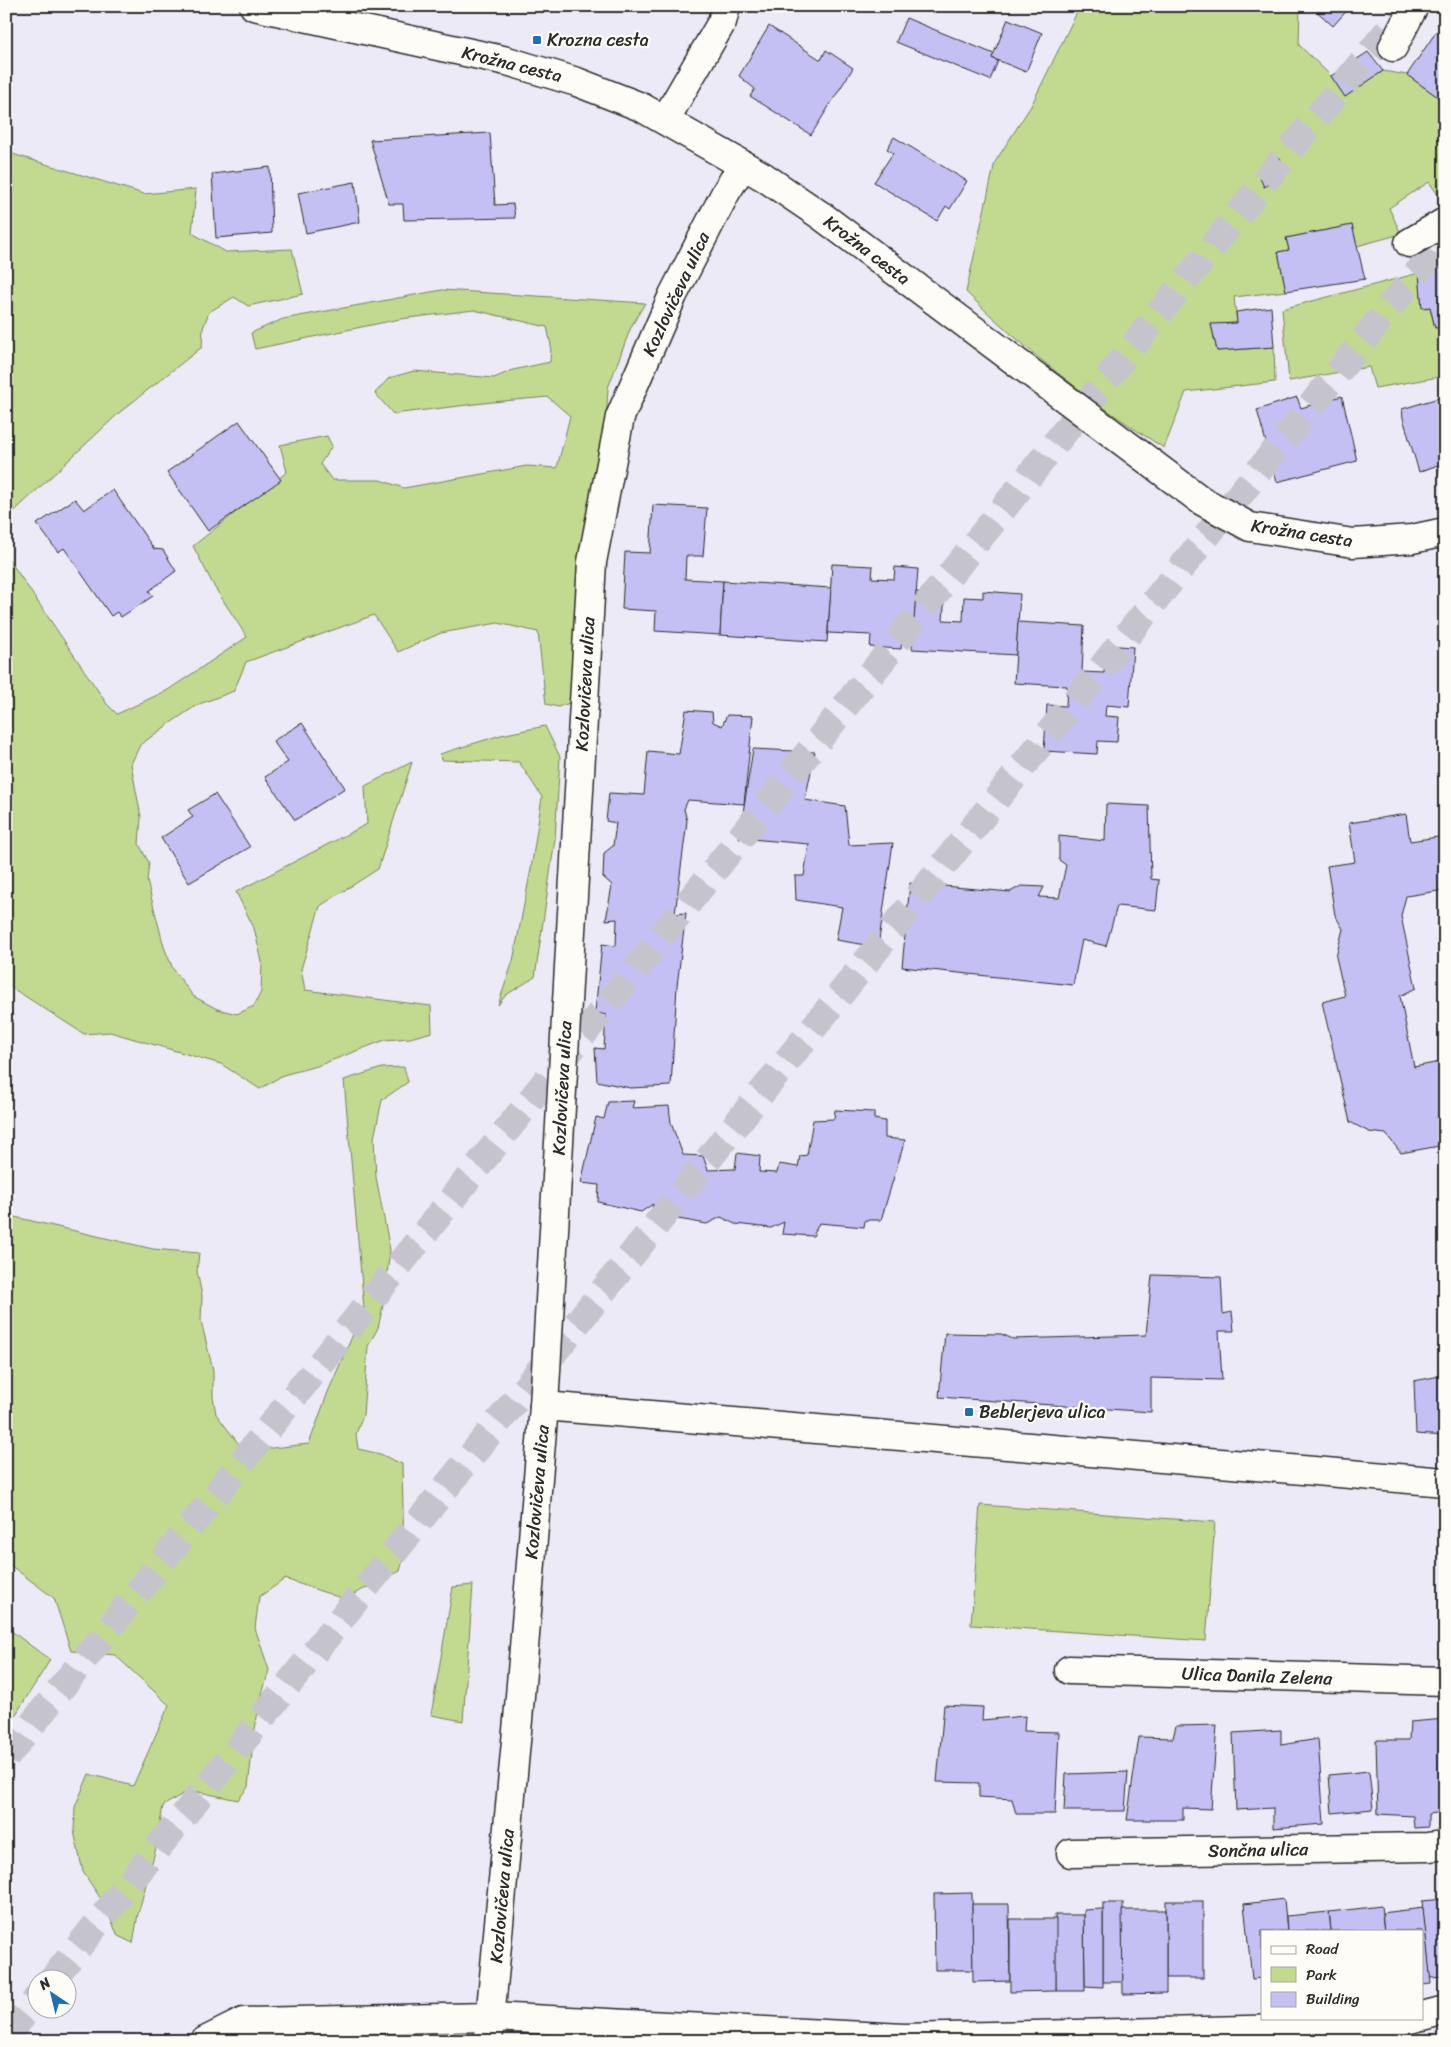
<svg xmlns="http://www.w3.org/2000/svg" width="1451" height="2047" viewBox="0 0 1451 2047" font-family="Sriracha,sans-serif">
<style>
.green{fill:#c2da90;stroke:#76825e;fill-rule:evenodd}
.building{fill:#c4c0f3;stroke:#2b2b2b}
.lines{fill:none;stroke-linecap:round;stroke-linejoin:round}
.highway-tunnel{stroke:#c5c4cd;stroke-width:28;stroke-dasharray:28 14;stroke-linecap:butt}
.minor-casing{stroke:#2b2b2b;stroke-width:31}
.minor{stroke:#fdfcf7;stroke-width:28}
.poi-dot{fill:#1f6fb2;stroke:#fdfcf7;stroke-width:2}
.labels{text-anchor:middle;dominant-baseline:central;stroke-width:4.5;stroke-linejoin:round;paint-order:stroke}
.poi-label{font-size:18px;fill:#2b2b2b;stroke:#fdfcf7;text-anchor:start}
.street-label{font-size:18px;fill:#2b2b2b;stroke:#fdfcf7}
</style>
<rect width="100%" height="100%" fill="#eceaf6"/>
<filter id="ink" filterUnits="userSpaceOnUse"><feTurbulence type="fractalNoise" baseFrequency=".02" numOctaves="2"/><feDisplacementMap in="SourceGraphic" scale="10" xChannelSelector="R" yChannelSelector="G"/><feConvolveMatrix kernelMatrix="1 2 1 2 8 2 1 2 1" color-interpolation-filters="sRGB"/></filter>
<g filter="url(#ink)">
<g class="green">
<path d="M1080 6H1089L1096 13 1098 6H1300L1299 45 1331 76 1345 97 1383 71 1407 75 1445 102V204L1429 182 1389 208 1401 234 1357 246 1352 225 1286 238 1289 250 1278 252 1286 291 1234 297 1237 323 1211 325 1217 351 1274 347 1275 382 1186 392 1164 448C1092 403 1026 351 966 292L995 162 1031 106ZM1280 158 1287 173 1265 187 1258 171Z"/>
<path d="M6 152 144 194 196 189 192 233 226 252 292 249 303 294 248 306 234 297 209 312 203 328 202 347 120 412 6 519Z"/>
<path d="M1419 273 1422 308 1430 307 1435 328 1442 327 1445 336V376L1375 388 1369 367 1289 381 1282 309Z"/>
<path d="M442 290 645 303 631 327 608 388 606 422 578 700 558 707 546 704 538 632 498 623 441 633 398 652 374 615 246 662 234 691 197 705 166 726 140 745 131 764 141 817 139 844 149 863 147 881 164 947 173 969 193 996 217 1009 237 1014 254 1006 261 992 262 962 254 928 236 892 367 824 365 786 412 762 378 869 320 906 301 969 305 990 431 1006 432 1032 410 1038 385 1040 317 1066 283 1075 260 1089 221 1064 110 1032 84 1034 6 984V555L107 704 117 714 168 690 247 637 215 588 193 546 287 472 280 445 327 436 332 446 320 464 332 480H380L404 488 527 466 557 468 570 416 548 397 492 402 393 414 375 393 389 378 414 371 494 378 513 370 550 362 551 345 547 327 474 310 400 319 255 349 251 333 283 319Z"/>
<path d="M545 726 560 757 555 839 535 977 506 995 498 1005 513 961 531 869 542 797 519 762 442 760 440 754 501 735Z"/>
<path d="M404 1067 408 1082 382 1100 374 1138 376 1177 390 1250 383 1305 378 1328 368 1346 363 1415 356 1434 358 1449 380 1454 402 1464 404 1556 400 1571 344 1599 285 1579 259 1597 255 1628 269 1670 259 1705 254 1735 248 1787 238 1800 189 1790 163 1806 156 1848 138 1914 133 1943 118 1936 103 1902 83 1872 74 1831 75 1807 89 1774 133 1786 169 1705 115 1655 71 1651 54 1598 6 1562V1215L153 1249 199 1253 197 1271 202 1296 201 1321 213 1370V1397L216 1414 244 1451 309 1444 328 1392 364 1309 344 1080 382 1068Z"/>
<path d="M980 1505 1215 1522 1206 1641 971 1625Z"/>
<path d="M473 1585 463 1721 431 1715 453 1587Z"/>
<path d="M6 1627 50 1660 6 1730Z"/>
</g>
<g class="building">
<path d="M1311 6H1351L1333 26Z"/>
<path d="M906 18 994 54 992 58 998 61 990 80 896 42Z"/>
<path d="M1008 19 1042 33 1026 72 992 58Z"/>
<path d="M769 26 821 60 826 50 853 68 811 135 750 96 755 89 739 76Z"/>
<path d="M1436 32 1445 36V102L1407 75Z"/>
<path d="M1368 52 1383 71 1345 97 1331 76Z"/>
<path d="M490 133 495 205 513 204 515 218 404 220 403 204H389L370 140Z"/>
<path d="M894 137 967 181 950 209 946 206 937 221 874 182 893 153 887 149Z"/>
<path d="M1280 158 1287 173 1264 187 1257 171Z"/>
<path d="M270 167 272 233 216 238 212 174Z"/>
<path d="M355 182 360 222 306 233 298 193Z"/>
<path d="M1352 225 1365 279 1286 291 1278 252 1289 250 1286 238Z"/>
<path d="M1445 267V336L1442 327 1435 328 1430 307 1422 308 1419 273Z"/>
<path d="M1271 307 1274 347 1217 351 1211 324 1237 323 1236 312Z"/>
<path d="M1342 396 1357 461 1277 482 1257 410 1297 397 1301 408Z"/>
<path d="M1445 396V479L1442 480 1438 465 1419 472 1403 418 1402 409Z"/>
<path d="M239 421 281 480 208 531 167 472Z"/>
<path d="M113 490 154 549 163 550 176 571 149 591 153 596 121 617 117 612 111 616 64 548 58 552 37 524 75 499 84 510Z"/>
<path d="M653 505 707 508 703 556H686L685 579 723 581 720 635 655 631 656 611 622 609 625 552 650 553Z"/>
<path d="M832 564 873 566 872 578 894 579 895 567 918 569 913 637H902L901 649 870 647 871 635 828 633Z"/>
<path d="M723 581 831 588 827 642 720 635Z"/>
<path d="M983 591 1020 594 1016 655 912 649 916 592 945 594 943 620 963 621 964 597 983 598Z"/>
<path d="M1018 622 1084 626 1082 672 1104 673 1105 645 1133 647 1129 707 1106 705 1105 716 1119 717 1117 742 1098 741 1097 754 1044 751 1047 705 1066 706 1067 686 1014 683Z"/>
<path d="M686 710 712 712 713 722 722 726 727 715 753 716 744 804 688 800 684 809 687 821 675 914 686 913 677 986 671 1086 630 1088 597 1081 595 1048 604 1049 606 1015 595 1012 602 944 616 946 617 919 606 920 612 885 603 877 604 853 613 846 616 823 606 821 609 793 644 795 648 751 679 754Z"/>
<path d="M302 723 345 788 295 820 265 777 288 762 273 741Z"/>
<path d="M753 749 815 752 805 800 845 806 849 845 893 843 878 947 836 940 842 907 796 900 795 876H804L809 844 739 838Z"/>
<path d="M215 794 250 847 189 883 161 838 193 817 188 810Z"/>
<path d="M1106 804 1149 806 1151 879 1159 880 1156 910 1117 906 1106 946 1082 940 1073 985 902 967 910 883 1010 892 1021 886 1044 887 1039 897 1059 898 1066 865 1059 860V836L1105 841Z"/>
<path d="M1406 814 1410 841 1445 836V890L1406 896 1401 916 1416 988 1400 996 1414 1067 1445 1061V1145L1401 1153 1386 1134 1369 1132 1350 1122 1322 1002 1345 996 1336 957 1343 929 1335 915 1327 866 1355 862 1349 823Z"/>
<path d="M634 1101 632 1108 669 1106 671 1123 683 1155 703 1156 708 1170 735 1169 737 1153 760 1156 759 1172 777 1173 779 1164 798 1167 800 1156 807 1155 813 1120 834 1119 835 1110 874 1112V1119L885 1121V1138L905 1140 881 1220H865L864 1227 819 1223 813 1236 782 1234 784 1222 771 1228 735 1224 721 1217 707 1224 678 1219 677 1209 651 1213 653 1204 641 1212 598 1202 599 1185 581 1183 596 1117 604 1119 608 1102Z"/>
<path d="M1152 1275 1221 1277 1223 1314 1232 1312 1234 1331H1219L1222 1380 1151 1378V1412L939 1397 945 1333 1001 1334 1013 1339 1146 1335Z"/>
<path d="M1445 1375V1436L1416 1434 1414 1381Z"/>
<path d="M944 1705 983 1707 982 1720 1025 1716 1024 1731 1059 1732 1055 1814H1016L1012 1799 979 1797V1783L937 1782Z"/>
<path d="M1445 1719V1812L1428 1814V1827L1414 1828 1413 1816 1378 1814 1376 1740H1409L1410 1722Z"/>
<path d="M1217 1725 1211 1809 1183 1808V1820H1127L1139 1737 1173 1738 1176 1726Z"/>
<path d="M1281 1730V1745L1318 1739 1324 1824 1273 1828V1808L1236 1810 1233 1733Z"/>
<path d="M1369 1771 1373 1809 1332 1813 1329 1775Z"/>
<path d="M1128 1772 1125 1811H1064L1066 1774Z"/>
<path d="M972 1893 973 1970H935L934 1894Z"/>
<path d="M1284 1899 1287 1931H1262V1978L1252 1979 1244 1904Z"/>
<path d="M1445 1899V1977L1430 1978 1422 1901Z"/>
<rect x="1166" y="1901" width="37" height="77"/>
<rect x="1103" y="1903" width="20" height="79"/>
<path d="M972 1904H1009L1010 1981 973 1982Z"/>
<path d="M1381 1906 1384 1931H1331L1329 1912Z"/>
<path d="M1423 1908 1431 1984 1422 1985V1931H1384L1382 1913Z"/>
<path d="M1103 1909V1987L1085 1986 1084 1910Z"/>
<path d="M1122 1910H1166V1993L1123 1994Z"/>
<path d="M1329 1912 1331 1931H1287L1286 1916Z"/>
<path d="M1055 1915H1084L1085 1991H1056Z"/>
<path d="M1010 1919H1056V1991L1010 1992Z"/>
</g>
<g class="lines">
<g class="highway-tunnel">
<path d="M6 1757 1268 177 1406 9"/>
<path d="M52 1980 1445 238"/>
<path d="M6 2036 38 1997"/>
</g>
<defs>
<g id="minor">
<path d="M254 6 507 61 577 82 641 107 764 177 823 217 1202 501 1250 527 1353 543 1412 539 1445 532"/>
<path d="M1393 47 1414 6"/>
<path d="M665 120 722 22 726 6"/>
<path d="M1409 243 1445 222"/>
<path d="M544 1406 1445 1482"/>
<path d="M1069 1670 1445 1681"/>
<path d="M1071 1853 1428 1847 1445 1845"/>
<path d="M1422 2016 1445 2010"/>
<path d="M205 2041 243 2022 491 2017 904 2038 1378 2027 1414 2018"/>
<path d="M488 2041 518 1720 544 1406 592 562 620 417 673 295 726 192 743 165"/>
</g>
</defs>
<use href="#minor" class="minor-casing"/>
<use href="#minor" class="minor"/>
</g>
</g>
<g class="poi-dot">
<rect x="532" y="35" width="10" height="10" rx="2.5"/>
<rect x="964" y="1407" width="10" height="10" rx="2.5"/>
</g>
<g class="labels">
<g class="poi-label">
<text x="547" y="40">Krozna cesta</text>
<text x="979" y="1412">Beblerjeva ulica</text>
</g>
<g class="street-label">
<text transform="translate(512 64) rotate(14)">Krožna cesta</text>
<text transform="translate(867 250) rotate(37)">Krožna cesta</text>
<text transform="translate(676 294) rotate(-65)">Kozlovičeva ulica</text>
<text transform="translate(1302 533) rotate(9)">Krožna cesta</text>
<text transform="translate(585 684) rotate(-87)">Kozlovičeva ulica</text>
<text transform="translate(562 1088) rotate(-87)">Kozlovičeva ulica</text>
<text transform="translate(537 1492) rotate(-85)">Kozlovičeva ulica</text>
<text transform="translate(1257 1676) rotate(2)">Ulica Danila Zelena</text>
<text transform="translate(1258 1850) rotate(-1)">Sončna ulica</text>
<text transform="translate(502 1896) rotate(-85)">Kozlovičeva ulica</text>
</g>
</g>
<rect width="1451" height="2047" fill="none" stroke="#fdfcf7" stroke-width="25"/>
<rect x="12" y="12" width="1426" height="2022" fill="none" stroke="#2b2b2b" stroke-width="2" filter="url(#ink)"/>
<rect x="1261" y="1930" width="162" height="90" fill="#fdfcf7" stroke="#a9a8a5"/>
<rect x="1271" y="1946" width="25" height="8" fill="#fdfcf7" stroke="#a9a8a5"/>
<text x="1306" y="1954" font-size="15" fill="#2b2b2b">Road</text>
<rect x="1271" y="1967" width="25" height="15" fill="#c2da90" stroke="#a9a8a5"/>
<text x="1306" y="1980" font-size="15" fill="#2b2b2b">Park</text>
<rect x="1271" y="1992" width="25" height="15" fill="#c4c0f3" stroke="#a9a8a5"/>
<text x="1306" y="2004" font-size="15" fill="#2b2b2b">Building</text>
<g transform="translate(52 1994) rotate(325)"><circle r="24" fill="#fdfcf7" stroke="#a9a8a5"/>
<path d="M0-4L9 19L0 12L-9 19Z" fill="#1f6fb2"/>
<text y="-8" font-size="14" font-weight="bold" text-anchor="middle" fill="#2b2b2b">N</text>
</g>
</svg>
